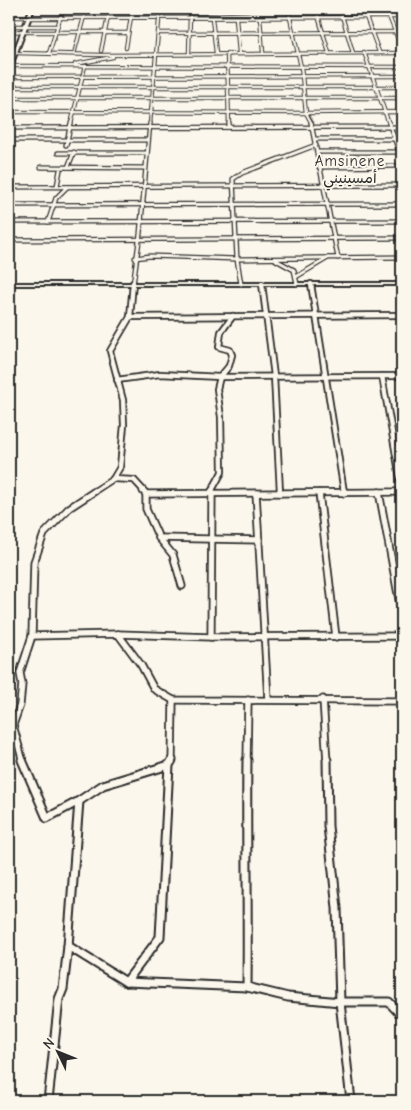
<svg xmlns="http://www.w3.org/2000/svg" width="411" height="1110" viewBox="0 0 411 1110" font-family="'Comic Neue','Playpen Sans Arabic',sans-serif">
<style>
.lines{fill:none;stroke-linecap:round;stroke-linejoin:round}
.street-far4-casing{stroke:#2b2b2b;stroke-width:4.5}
.street-far3-casing{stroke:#2b2b2b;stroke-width:5.5}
.street-far2-casing{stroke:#2b2b2b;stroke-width:8}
.street-far1-casing{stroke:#2b2b2b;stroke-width:9}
.street-casing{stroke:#2b2b2b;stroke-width:11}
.secondary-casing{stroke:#2b2b2b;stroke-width:4}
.street-far4{stroke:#fbf7ec;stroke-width:2.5}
.street-far3{stroke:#fbf7ec;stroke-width:3}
.street-far2{stroke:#fbf7ec;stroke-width:4.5}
.street-far1{stroke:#fbf7ec;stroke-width:5.5}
.street{stroke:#fbf7ec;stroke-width:7}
.secondary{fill:#fbf7ec;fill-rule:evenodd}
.labels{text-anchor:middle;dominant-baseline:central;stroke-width:4;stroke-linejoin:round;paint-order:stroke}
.far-neighbourhood-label{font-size:15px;letter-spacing:1px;fill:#2b2b2b;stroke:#fbf7ec}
</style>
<rect width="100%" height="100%" fill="#fbf7ec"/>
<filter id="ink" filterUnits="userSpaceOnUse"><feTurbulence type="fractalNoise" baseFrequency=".02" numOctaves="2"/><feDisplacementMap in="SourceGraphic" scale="10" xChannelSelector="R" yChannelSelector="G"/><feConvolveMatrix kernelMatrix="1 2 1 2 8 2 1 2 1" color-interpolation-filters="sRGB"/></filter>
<g filter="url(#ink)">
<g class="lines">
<defs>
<g id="street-far4">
<path d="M183 9 191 12 288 9"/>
<path d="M288 9 301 67 306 113 402 112"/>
<path d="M316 9 329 53"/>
<path d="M340 9 353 53"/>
<path d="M363 9 379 52"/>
<path d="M386 9 402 49"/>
<path d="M109 11H160"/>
<path d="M316 12H341"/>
<path d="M9 17H29"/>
<path d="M29 18 402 17"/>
<path d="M212 18 216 53"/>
<path d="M236 18 239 53"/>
<path d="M260 18 263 52"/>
<path d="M9 26H57"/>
<path d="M9 32 23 31"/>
<path d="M23 32H105"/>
<path d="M105 33H128"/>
<path d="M159 33 402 32"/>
<path d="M126 48 131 17"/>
<path d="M101 51 108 17"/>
<path d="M364 52 389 124"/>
<path d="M15 53 102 55 402 53"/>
<path d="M49 53 63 9"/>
<path d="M189 53 190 16"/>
<path d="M227 53 229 124"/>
<path d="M74 54 86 9"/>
<path d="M75 64 113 57"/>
<path d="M9 66 402 67"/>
<path d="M9 77 402 76"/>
<path d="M9 87H402"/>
<path d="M9 98H402"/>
<path d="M9 112 306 113 312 124"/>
<path d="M71 124 85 66"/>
<path d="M150 124 160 9"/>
</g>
<g id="street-far3">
<path d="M229 123V127"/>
<path d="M311 123 338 258"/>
<path d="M389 123 402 160"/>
<path d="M9 128 402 127"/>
<path d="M315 139H402"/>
<path d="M9 140H148"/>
<path d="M66 145 71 123"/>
<path d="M317 152H401"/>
<path d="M58 153H147"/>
<path d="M41 167 145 168"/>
<path d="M68 167 74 152"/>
<path d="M319 167 402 166"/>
<path d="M57 186 60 170"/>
<path d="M9 187 402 185"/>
<path d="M9 205 402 204"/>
<path d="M9 222 402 221"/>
<path d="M48 222 56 198 67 187"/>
<path d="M9 240 402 238"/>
<path d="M135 258 150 256 237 259 402 257"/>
<path d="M276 260 294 270 297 284"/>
<path d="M296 277 328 258"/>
<path d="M241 284 237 259 233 179 242 173 316 145"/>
<path d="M133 285 140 234 150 123"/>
</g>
<g id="street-far2">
<path d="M262 284 274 376 280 492"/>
<path d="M311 284 344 492"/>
<path d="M130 317 402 315"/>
<path d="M382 376 402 489"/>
<path d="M117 380 160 374 220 377 402 376"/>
<path d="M113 479 134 480 145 492"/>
<path d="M93 492 113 479 120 467 124 425 123 400 110 351 130 317 133 283"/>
<path d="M211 492 222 472 221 417 217 389 220 377 229 366 232 355 230 350 219 347 221 332 233 316"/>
<path d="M367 492H402"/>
</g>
<g id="street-far1">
<path d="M143 491 146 494V509L159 538 173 555 182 586"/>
<path d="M280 491V493"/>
<path d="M344 491V493"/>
<path d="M379 492 402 616"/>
<path d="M256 493 268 700"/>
<path d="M319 493 336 637"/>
<path d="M146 494 402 492"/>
<path d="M159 538 259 540"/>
<path d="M118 634 141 665 154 689 173 700 402 701"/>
<path d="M32 636 118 634 211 637 402 636"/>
<path d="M211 637 212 491"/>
<path d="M323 699 327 762"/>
<path d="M23 762 13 725 20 705 22 684 20 673 32 636 34 562 44 534 69 508 95 491"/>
<path d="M172 762 173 700"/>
<path d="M247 762 248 700"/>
</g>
<g id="street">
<path d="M22 760 47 818 79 801 68 946 63 989 59 999 48 1101"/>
<path d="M327 760 328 826 337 908 340 1002 351 1101"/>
<path d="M79 801 103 785 169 765"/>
<path d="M68 946 126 982 247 987 288 997 340 1002H389L402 1016"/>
<path d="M126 982 160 937 169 765 172 760"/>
<path d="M247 987C248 911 246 836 247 760"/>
</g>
<g id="secondary">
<path d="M30 9H34L11 68 9 69V64Z"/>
<rect x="9" y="283" width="393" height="2"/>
</g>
</defs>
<use href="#street-far4" class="street-far4-casing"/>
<use href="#street-far3" class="street-far3-casing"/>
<use href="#street-far2" class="street-far2-casing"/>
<use href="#street-far1" class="street-far1-casing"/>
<use href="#street" class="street-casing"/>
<use href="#secondary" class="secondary-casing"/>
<use href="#street-far4" class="street-far4"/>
<use href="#street-far3" class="street-far3"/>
<use href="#street-far2" class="street-far2"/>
<use href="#street-far1" class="street-far1"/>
<use href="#street" class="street"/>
<use href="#secondary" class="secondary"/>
</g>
</g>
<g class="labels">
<g class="far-neighbourhood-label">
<text x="350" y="161">Amsinene<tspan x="350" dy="17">أمسينيني</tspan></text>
</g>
</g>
<rect width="411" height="1110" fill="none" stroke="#fbf7ec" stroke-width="30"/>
<rect x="15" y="15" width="381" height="1080" fill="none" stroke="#2b2b2b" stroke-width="2" filter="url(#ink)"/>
<g transform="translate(58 1052) rotate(313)" stroke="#fbf7ec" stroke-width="4" paint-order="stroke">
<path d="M0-4L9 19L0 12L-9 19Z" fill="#2b2b2b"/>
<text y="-8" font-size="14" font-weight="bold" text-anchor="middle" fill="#2b2b2b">N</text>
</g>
</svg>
